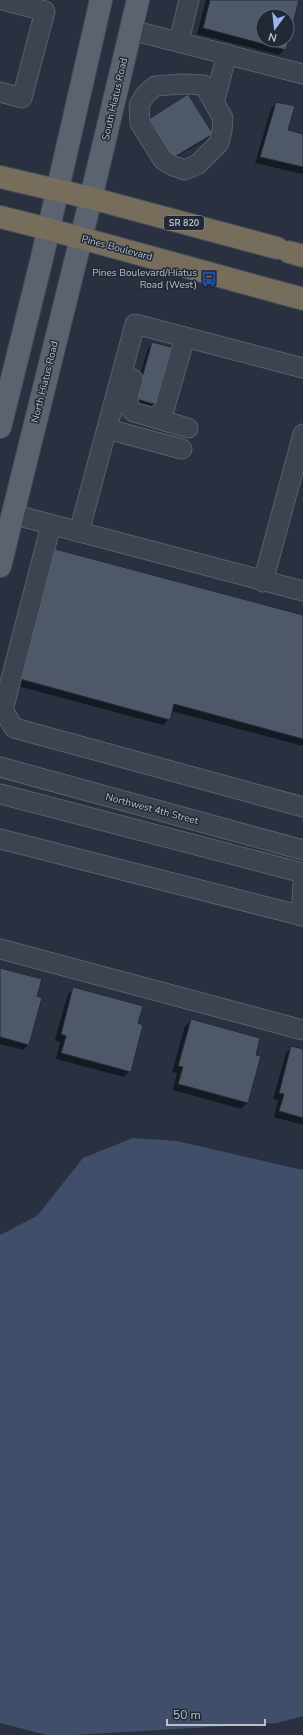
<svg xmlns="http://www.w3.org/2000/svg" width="303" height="1735" viewBox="0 0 303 1735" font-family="'Nunito Sans',sans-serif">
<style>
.water{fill:#404e69}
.shadow{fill:#0007;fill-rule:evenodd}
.building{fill:#4f5869;stroke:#242b38;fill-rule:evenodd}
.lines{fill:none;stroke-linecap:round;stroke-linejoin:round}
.minor-casing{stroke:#585f6b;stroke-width:21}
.major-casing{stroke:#474d5a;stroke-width:24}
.highway-casing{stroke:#454c58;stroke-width:24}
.minor{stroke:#3d4451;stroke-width:19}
.major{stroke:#5b6370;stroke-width:22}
.highway{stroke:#766d5b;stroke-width:22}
.labels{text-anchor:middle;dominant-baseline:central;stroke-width:3;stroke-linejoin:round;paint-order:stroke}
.shield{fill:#212936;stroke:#8c929e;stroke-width:1}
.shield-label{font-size:9px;font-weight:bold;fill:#babfcb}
.street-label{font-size:10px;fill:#babfcb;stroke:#212936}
.poi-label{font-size:10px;fill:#babfcb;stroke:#212936;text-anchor:end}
</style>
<rect width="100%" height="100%" fill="#293141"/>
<path class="water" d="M133 1138 177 1141 303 1170V1716L277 1723 75 1735H46L0 1723V1235L37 1216 83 1158Z"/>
<g class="shadow">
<path d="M206 0H298L285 49 279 55 197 34ZM263 16H287V40H263Z"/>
<path d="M188 96 212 134 207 139 168 162 145 125 149 120Z"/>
<path d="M277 103 287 131 303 135V174L255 163 271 109Z"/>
<path d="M153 343 176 350 156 411 132 404 148 348Z"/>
<path d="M55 550 303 616V746L171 711 169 719 163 725 14 685 49 556Z"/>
<path d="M0 969 36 997 29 1044 23 1050 0 1044Z"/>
<path d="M74 988 137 1024 130 1071 124 1077 56 1059 60 1042 55 1040 68 994Z"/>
<path d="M191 1020 254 1056 259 1057 247 1103 241 1109 173 1090 177 1073 172 1072 185 1026Z"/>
<path d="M292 1047 303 1050V1125L274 1117 278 1100 273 1099 286 1053Z"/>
</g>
<g class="building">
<path d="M210 0H299L286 50 203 28ZM263 16H287V40H263Z"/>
<path d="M188 94 213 134 173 158 149 119Z"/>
<path d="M276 102 295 106 288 130 303 134V167L260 157Z"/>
<path d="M152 342 178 349 161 406 136 399Z"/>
<path d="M55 549 303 615V739L174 704 170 720 20 679Z"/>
<path d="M0 968 42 979 37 996 42 998 29 1045 0 1037Z"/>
<path d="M73 987 143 1006 138 1023 143 1025 131 1072 61 1053 66 1036 61 1034Z"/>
<path d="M191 1019 260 1038 256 1055 261 1056 248 1103 178 1084 183 1067 178 1066Z"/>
<path d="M291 1046 303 1049V1118L279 1111 284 1094 279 1093Z"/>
</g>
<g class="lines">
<defs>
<g id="minor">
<path d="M131 30 303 74"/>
<path d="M179 41 189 0"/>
<path d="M0 92 22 98 45 11 2 0"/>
<path d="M214 103 204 85 183 84 155 86 145 95 139 105 140 123 163 160 173 166 185 170 198 164 219 143 222 131 223 118 214 103 227 54"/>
<path d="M133 379C130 391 123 403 134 412L188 428"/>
<path d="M154 418 164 410 185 337"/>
<path d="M107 429 182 449"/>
<path d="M12 514 303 591"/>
<path d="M51 525 3 710 14 728 303 807"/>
<path d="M79 532 135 324 303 368"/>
<path d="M263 582 303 434"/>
<path d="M0 767 303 850"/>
<path d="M0 794 303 873"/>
<path d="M0 839 303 916"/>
<path d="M301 916 303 884"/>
<path d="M0 949 303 1030"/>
</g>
<g id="major">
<path d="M0 427 42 258 101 0"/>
<path d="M0 566 91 198 138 0"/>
</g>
<g id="highway">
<path d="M0 177 91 198 277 248"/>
<path d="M0 217 48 229 303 299"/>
<path d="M289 252 303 256"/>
</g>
</defs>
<use href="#minor" class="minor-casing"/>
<use href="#major" class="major-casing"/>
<use href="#highway" class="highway-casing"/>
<use href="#minor" class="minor"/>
<use href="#major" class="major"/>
<use href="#highway" class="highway"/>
</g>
<defs>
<symbol id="bus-bare" viewBox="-9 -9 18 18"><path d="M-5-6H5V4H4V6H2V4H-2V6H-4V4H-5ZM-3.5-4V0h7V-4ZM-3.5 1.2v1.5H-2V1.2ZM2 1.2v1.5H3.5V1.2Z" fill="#1a4fb4" stroke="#212936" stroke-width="2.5" paint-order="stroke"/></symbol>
</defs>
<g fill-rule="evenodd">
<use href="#bus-bare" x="198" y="268" width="22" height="22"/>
</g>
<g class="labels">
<rect class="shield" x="164" y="216" width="40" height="14" rx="3"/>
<g class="shield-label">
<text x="184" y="223">SR 820</text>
</g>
<g class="street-label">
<text transform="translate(115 99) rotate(-77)">South Hiatus Road</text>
<text transform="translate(117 248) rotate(15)">Pines Boulevard</text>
<text transform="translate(45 382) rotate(-76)">North Hiatus Road</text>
<text transform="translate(152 809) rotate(15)">Northwest 4th Street</text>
</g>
<g class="poi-label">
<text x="197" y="273">Pines Boulevard/Hiatus<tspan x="197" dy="12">Road (West)</tspan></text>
</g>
</g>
<g transform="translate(275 28) rotate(195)"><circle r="19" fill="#212936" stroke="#5e6572"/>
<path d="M0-3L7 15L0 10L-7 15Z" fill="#99b4f1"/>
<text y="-6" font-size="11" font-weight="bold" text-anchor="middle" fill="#babfcb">N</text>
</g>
<path d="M167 1719v6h98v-6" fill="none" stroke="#babfcb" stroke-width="2"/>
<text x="173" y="1719" font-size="12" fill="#babfcb" stroke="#212936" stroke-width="3" paint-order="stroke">50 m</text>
</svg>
